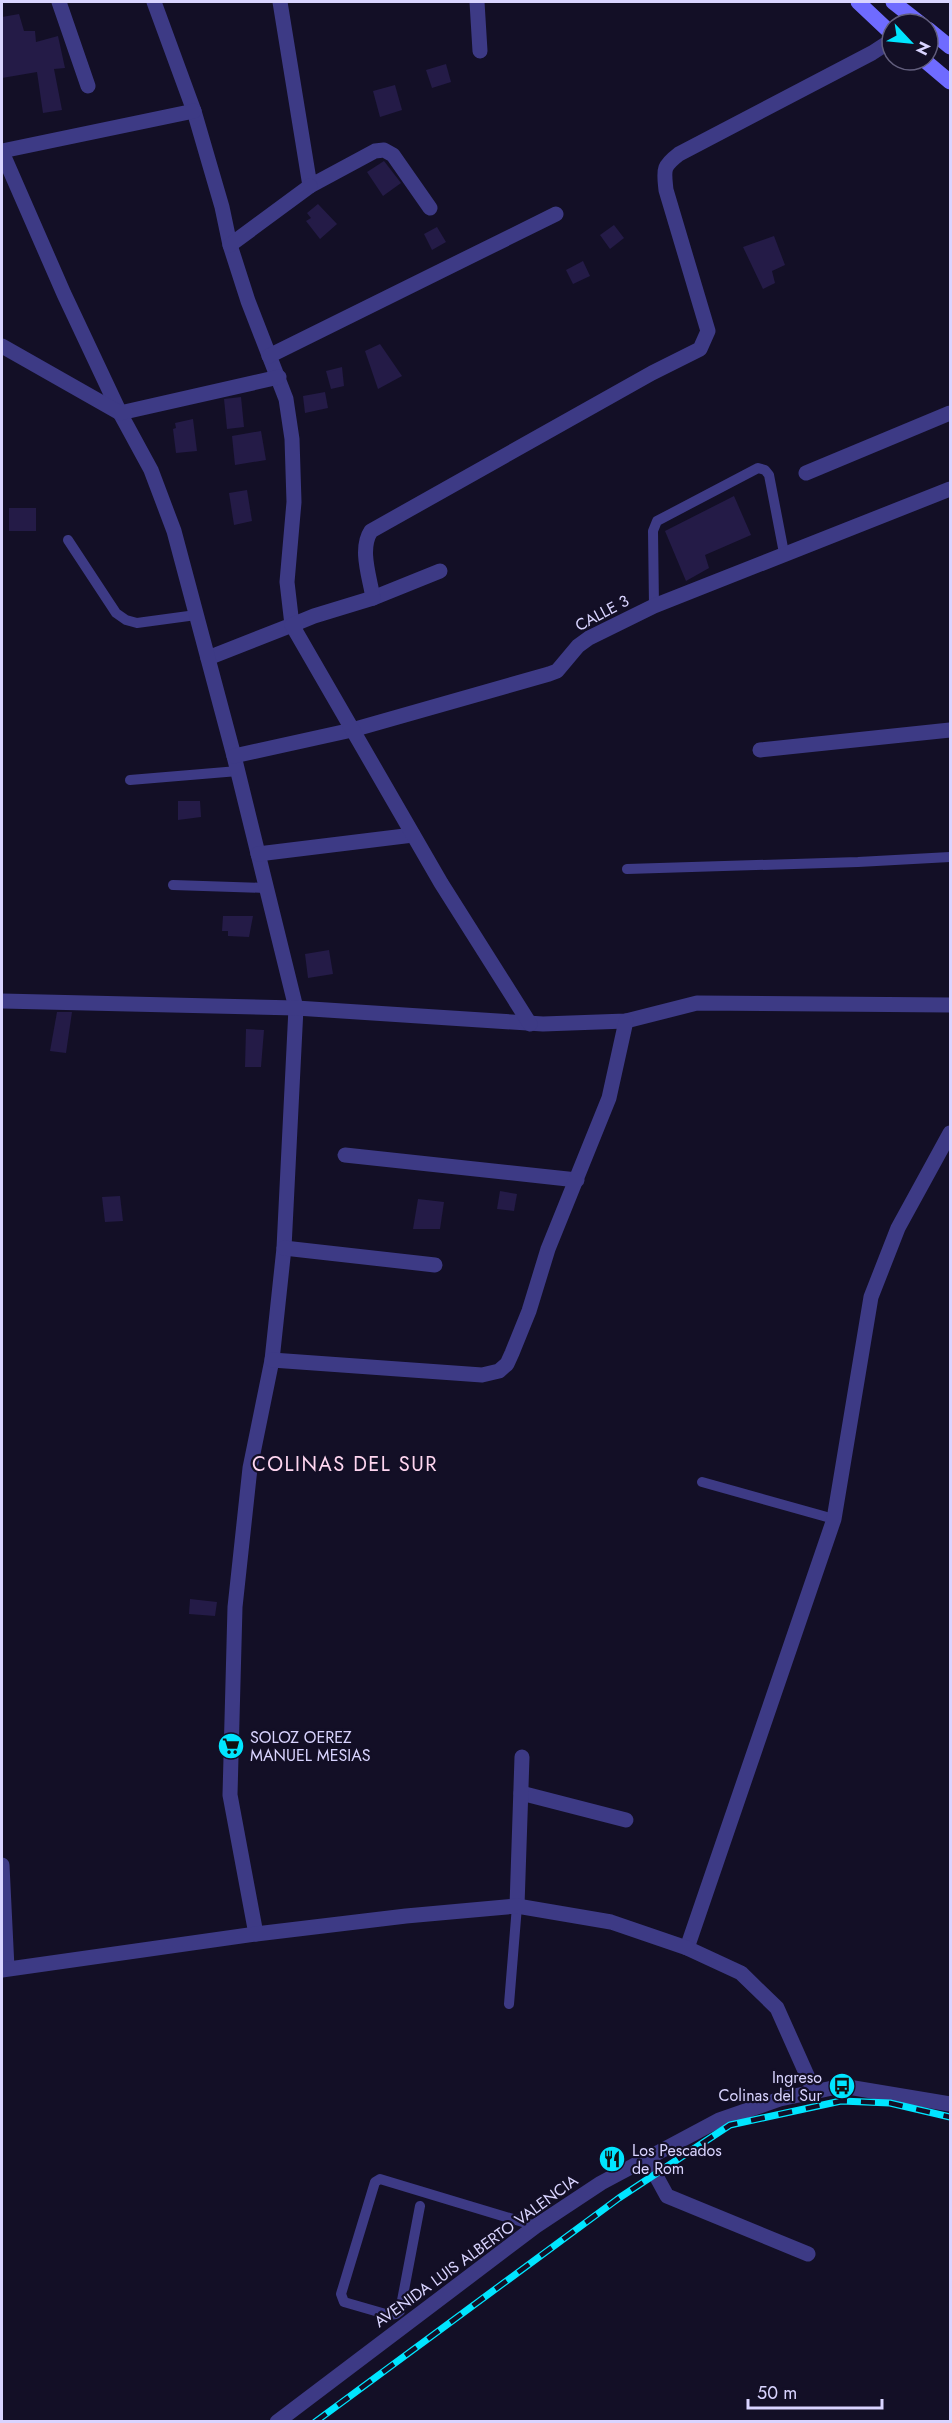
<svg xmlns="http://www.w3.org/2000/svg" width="952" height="2423" viewBox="0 0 952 2423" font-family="Jost,sans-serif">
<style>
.building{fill:#241b47}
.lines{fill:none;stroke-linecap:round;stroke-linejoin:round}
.service{stroke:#3d3a85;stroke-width:10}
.minor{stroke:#3d3a85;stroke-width:15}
.tertiary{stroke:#3d3a85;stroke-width:15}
.secondary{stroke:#6f6bff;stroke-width:15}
.rail-casing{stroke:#00e5ff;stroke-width:7}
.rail{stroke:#130f26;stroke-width:4.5;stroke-dasharray:14;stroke-linecap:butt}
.labels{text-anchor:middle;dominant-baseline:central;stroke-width:4.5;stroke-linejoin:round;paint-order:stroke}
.street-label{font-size:16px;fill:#d9d4ff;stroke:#130f26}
.poi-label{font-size:16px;fill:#d9d4ff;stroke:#130f26;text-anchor:start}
.quarter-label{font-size:20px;letter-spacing:1.5px;fill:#ffd6f0;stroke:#130f26}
</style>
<rect width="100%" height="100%" fill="#130f26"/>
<g class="building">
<path d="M19 14 24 31H35L36 42 58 36 65 68 54 69 62 110 43 113 37 72 2 78V17Z"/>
<path d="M446 64 451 82 432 88 426 70Z"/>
<path d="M395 85 402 110 380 117 373 91Z"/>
<path d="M384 161 401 183 383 196 367 172Z"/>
<path d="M318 204 337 224 320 239 306 221 311 218 307 213Z"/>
<path d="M614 225 624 238 610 249 600 235Z"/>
<path d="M437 227 446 242 432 250 424 234Z"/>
<path d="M774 236 785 265 772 271 775 283 763 289 743 247Z"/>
<path d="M583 261 590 276 573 284 566 270Z"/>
<path d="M380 344 402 376 378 389 365 351Z"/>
<path d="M342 367 344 386 331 389 326 371Z"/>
<path d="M325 392 328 408 305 413 303 396Z"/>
<path d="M241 397 244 427 227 429 224 399Z"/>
<path d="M193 419 197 451 176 453 173 429 176 428 175 423Z"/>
<path d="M261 431 266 460 235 465 232 436Z"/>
<path d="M247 490 252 521 234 525 229 493Z"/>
<path d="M734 496 751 535 705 555 709 568 686 581 665 531Z"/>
<rect x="9" y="508" width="27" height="23"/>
<path d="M178 801H200L201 817 178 820Z"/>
<path d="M223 916H253L249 937 228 936V931H222Z"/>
<path d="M329 950 333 974 308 978 305 954Z"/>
<path d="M57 1012H72L66 1053 50 1051Z"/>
<path d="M246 1029 264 1030 261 1067H245Z"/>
<path d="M500 1191 517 1194 514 1211 497 1209Z"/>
<path d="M120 1196 123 1221 105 1222 102 1197Z"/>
<path d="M418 1199 444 1202 440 1229H413Z"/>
<path d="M190 1599 217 1602 215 1616 189 1614Z"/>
</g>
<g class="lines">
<g class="service">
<path d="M68 540 116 613 126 620 137 623 196 615"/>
<path d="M654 606 653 531 657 521 758 468 765 470 769 475 784 553"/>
<path d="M130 780 238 771"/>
<path d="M627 869 858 862 950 857"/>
<path d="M173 885 266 888"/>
<path d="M702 1482 834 1519"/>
<path d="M509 2004 517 1906"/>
<path d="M420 2206 400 2311 396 2314 389 2315 344 2302 341 2294 375 2182 380 2179 536 2226"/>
</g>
<g class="minor">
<path d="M59 2 88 86"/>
<path d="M154 2 194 111 222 207 230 245 248 301 286 399 292 439 294 502 287 582 292 625 208 658"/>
<path d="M280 2 310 186 375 151 384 150 393 155 430 208"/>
<path d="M477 2 480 51"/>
<path d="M2 151 194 111"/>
<path d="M2 152 64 294 120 413 151 470 174 531 234 756 296 1008 284 1248 272 1360 250 1468 235 1607 230 1795 256 1934"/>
<path d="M230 245 310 186"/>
<path d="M2 346 120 413 279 377"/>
<path d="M269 356 556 214"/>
<path d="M806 473 950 413"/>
<path d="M373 598 440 571"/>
<path d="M760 750 950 730"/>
<path d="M234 756 352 730 549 674 557 671 578 646 589 638 654 606 950 489"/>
<path d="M258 854 413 835"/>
<path d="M2 1001 296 1008 543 1024 626 1021 697 1003 950 1005"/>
<path d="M530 1024 441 883 292 625 314 616 373 598C370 578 359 549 371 531L652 373 700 349 708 331 666 190C664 170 662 167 679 154L872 53 892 40"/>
<path d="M345 1155 577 1180"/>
<path d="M284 1248 435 1265"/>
<path d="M272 1360 482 1375 499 1371 507 1364 512 1353 529 1311 548 1249 609 1098 626 1021"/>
<path d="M521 1793 626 1820"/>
<path d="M2 1865 7 1968"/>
<path d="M517 1906 522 1757"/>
<path d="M687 1948 834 1519 871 1297 898 1228 950 1133"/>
<path d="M2 1970 256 1934 406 1916 517 1906 611 1922 687 1948 741 1973 777 2008 814 2091"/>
<path d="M649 2157 655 2174 667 2196 808 2254"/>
</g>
<path class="tertiary" d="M277 2422 536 2226 601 2183 719 2120 780 2099 842 2086 950 2104"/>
<g class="secondary">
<path d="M858 2 892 34"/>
<path d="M893 2 921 24"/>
<path d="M928 29 950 47"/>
<path d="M924 60 950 82"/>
</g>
<defs>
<path id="rail" d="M315 2422 619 2198 730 2125 841 2101 890 2103 950 2117"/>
</defs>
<use href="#rail" class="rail-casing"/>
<use href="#rail" class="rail"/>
</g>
<defs>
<symbol id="supermarket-disc" viewBox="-11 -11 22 22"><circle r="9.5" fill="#00e5ff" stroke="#130f26"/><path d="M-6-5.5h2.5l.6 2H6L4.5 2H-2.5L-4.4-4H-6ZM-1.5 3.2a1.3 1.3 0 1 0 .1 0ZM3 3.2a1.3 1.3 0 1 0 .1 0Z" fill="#111"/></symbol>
<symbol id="bus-disc" viewBox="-11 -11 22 22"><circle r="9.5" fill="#00e5ff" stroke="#130f26"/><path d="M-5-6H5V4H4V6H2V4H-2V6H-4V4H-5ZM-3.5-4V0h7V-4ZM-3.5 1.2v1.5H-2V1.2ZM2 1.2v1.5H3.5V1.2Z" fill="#111"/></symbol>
<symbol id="restaurant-disc" viewBox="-11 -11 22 22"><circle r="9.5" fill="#00e5ff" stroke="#130f26"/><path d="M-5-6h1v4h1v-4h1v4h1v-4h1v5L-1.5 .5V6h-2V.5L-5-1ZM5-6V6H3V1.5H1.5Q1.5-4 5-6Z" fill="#111"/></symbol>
</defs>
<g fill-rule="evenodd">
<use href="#supermarket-disc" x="216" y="1731" width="30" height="30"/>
<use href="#bus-disc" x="827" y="2071" width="30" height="30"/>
<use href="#restaurant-disc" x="597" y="2144" width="30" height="30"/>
</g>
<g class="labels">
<g class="street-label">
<text transform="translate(602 613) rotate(-28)">CALLE 3</text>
<text transform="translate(476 2251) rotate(-36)">AVENIDA LUIS ALBERTO VALENCIA</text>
</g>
<g class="poi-label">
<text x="250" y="1737">SOLOZ OEREZ<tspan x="250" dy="18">MANUEL MESIAS</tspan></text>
<text x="822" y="2077" text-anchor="end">Ingreso<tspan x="822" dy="18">Colinas del Sur</tspan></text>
<text x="632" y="2150">Los Pescados<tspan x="632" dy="18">de Rom</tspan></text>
</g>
<g class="quarter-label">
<text x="345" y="1464">COLINAS DEL SUR</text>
</g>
</g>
<rect width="952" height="2423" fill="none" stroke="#d9d4ff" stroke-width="6"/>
<g transform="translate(910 42) rotate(116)"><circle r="28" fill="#130f26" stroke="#625e7d" stroke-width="1.5"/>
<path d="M0-4.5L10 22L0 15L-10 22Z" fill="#00e5ff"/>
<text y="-9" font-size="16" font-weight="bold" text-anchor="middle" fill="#d9d4ff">N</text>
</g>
<path d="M748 2399v9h134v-9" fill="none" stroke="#d9d4ff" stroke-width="3"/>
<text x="757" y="2399" font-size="18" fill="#d9d4ff" stroke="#130f26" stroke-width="4.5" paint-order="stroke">50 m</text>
</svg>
